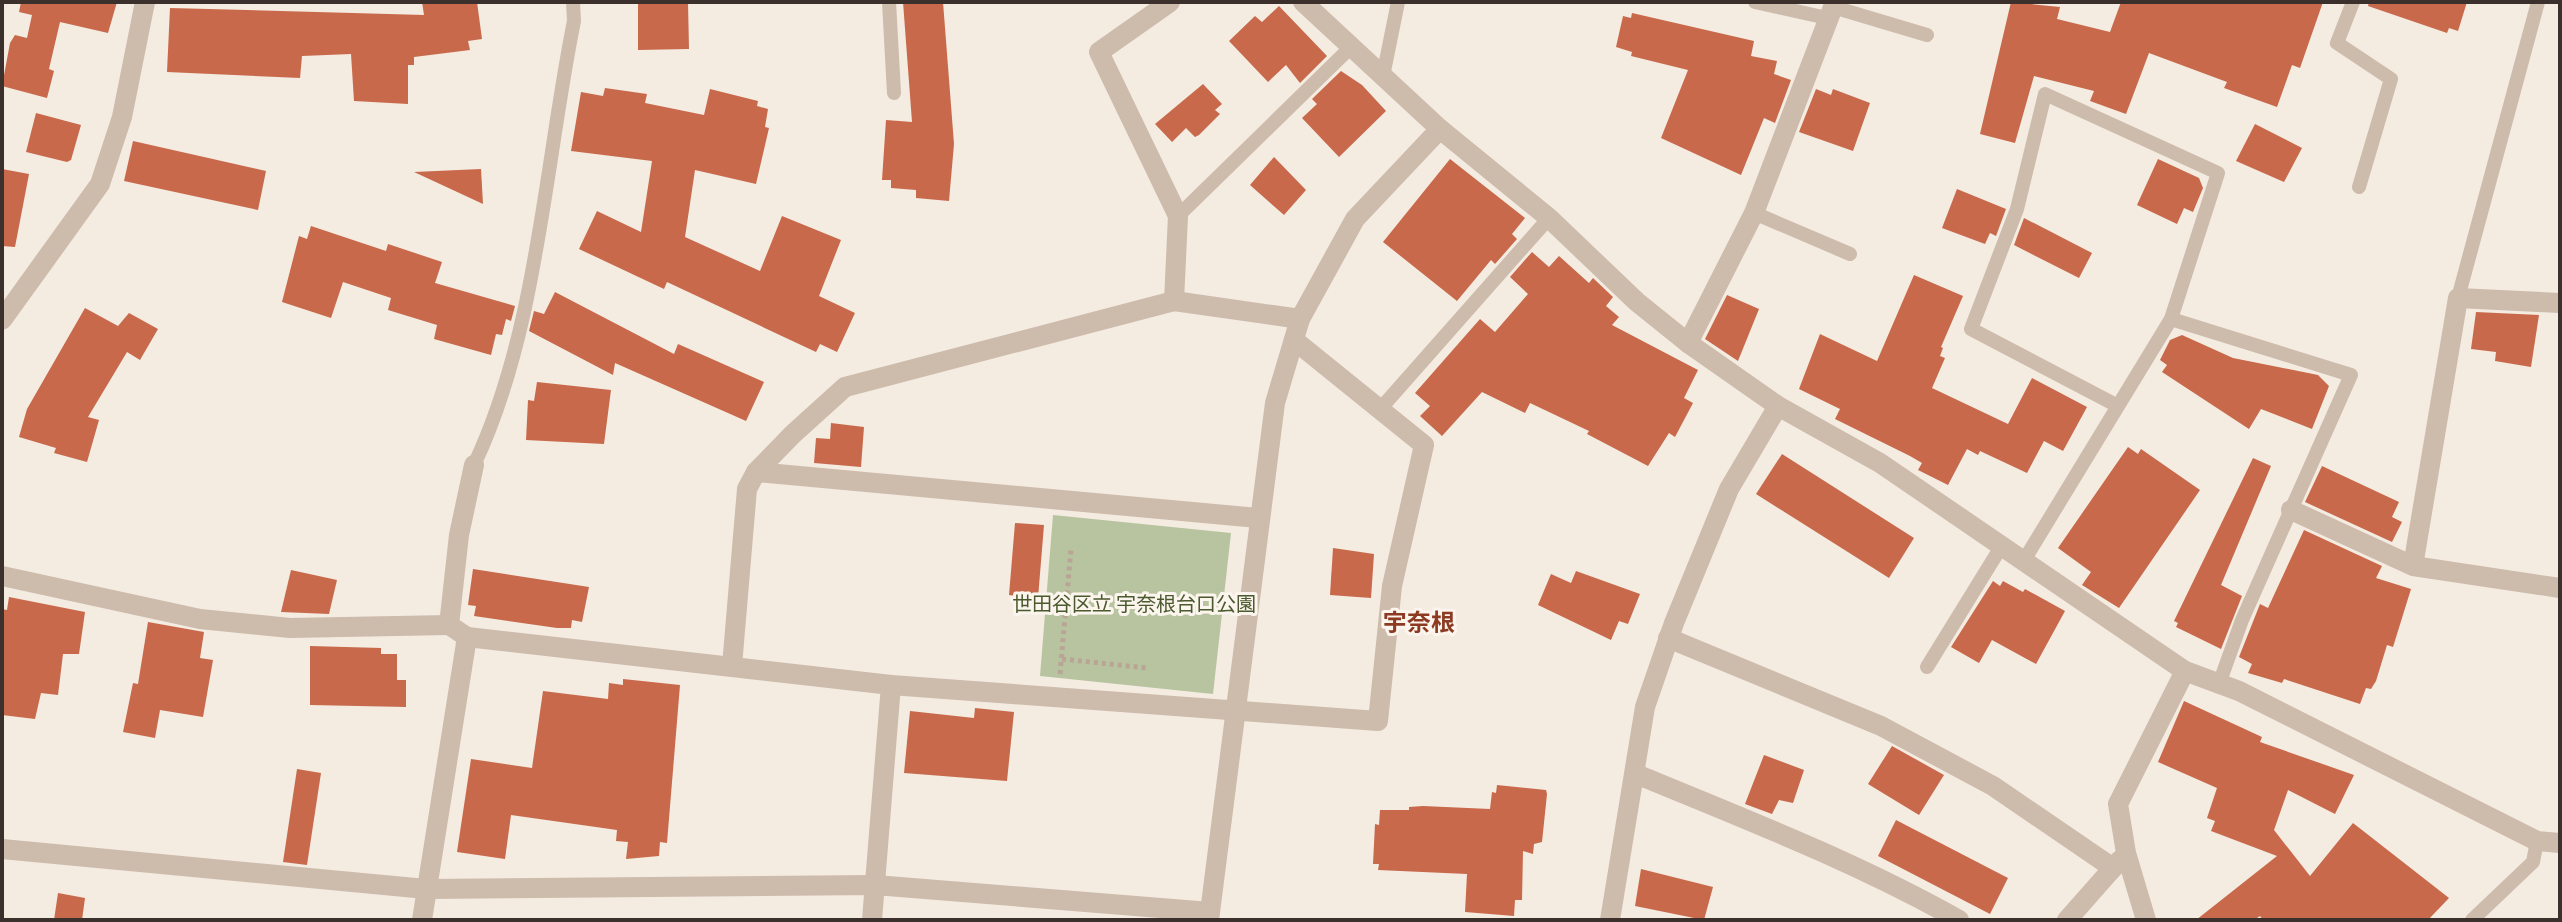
<svg xmlns="http://www.w3.org/2000/svg" width="2562" height="922" viewBox="0 0 2562 922" font-family="'PT Sans Narrow','Noto Sans JP',sans-serif">
<style>
.green{fill:#b8c4a0}
.building{fill:#c8694b}
.lines{fill:none;stroke-linecap:round;stroke-linejoin:round}
.path{stroke:#b9a596;stroke-width:5;stroke-dasharray:4 4;stroke-linecap:butt}
.service{stroke:#cdbbac;stroke-width:14}
.minor{stroke:#cdbbac;stroke-width:20}
.labels{text-anchor:middle;dominant-baseline:central;stroke-width:6;stroke-linejoin:round;paint-order:stroke}
.park-label{font-size:20px;fill:#4a5a2e;stroke:#fbf5ee}
.quarter-label{font-size:24px;font-weight:bold;fill:#8c3b22;stroke:#fbf5ee}
</style>
<rect width="100%" height="100%" fill="#f4ebe1"/>
<path class="green" d="M1053 515 1231 533 1213 694 1040 676Z"/>
<g class="building">
<path d="M21 2H117L108 33 60 22 49 69 54 71 47 98 2 86 10 43 15 35 27 38 32 15 19 12Z"/>
<path d="M422 2H477L482 39 468 41 470 50 414 57V65H408V104L354 101 351 54 302 56 300 78 167 72 170 8 424 15Z"/>
<path d="M638 2H688L689 49 638 50Z"/>
<path d="M903 2H943L954 144 949 201 916 198V190L891 188V180H882L886 120 912 122Z"/>
<path d="M2011 2 2060 7 2057 19 2110 32 2121 2H2323L2300 68 2292 65 2277 107 2224 88 2227 82 2149 53 2126 114 2090 101 2094 91 2034 76 2015 143 1980 134Z"/>
<path d="M2369 2H2467L2458 31 2449 28 2447 33 2368 6Z"/>
<path d="M1279 6 1327 56 1300 83 1286 65 1268 82 1229 41 1255 16 1262 22Z"/>
<path d="M1632 13 1754 41 1751 56 1777 61 1774 74 1791 80 1775 123 1764 118 1741 175 1661 138 1688 70 1631 56 1632 52 1616 47 1623 16 1631 18Z"/>
<path d="M1341 71 1362 85 1386 111 1339 157 1302 118 1317 104 1312 99Z"/>
<path d="M1203 84 1222 104 1215 110 1220 114 1199 135 1195 137 1186 128 1172 142 1155 124Z"/>
<path d="M605 88 647 94 645 103 704 115 710 89 758 101 757 106 768 109 765 127 769 128 756 184 695 170 685 237 760 271 782 216 841 240 819 296 855 313 837 352 820 344 816 352 667 282 664 289 579 249 597 211 641 232 652 161 571 151 581 92 603 96Z"/>
<path d="M1816 89 1831 95 1833 89 1870 103 1853 151 1799 132Z"/>
<path d="M36 113 81 125 71 160 67 162 26 152Z"/>
<path d="M2255 124 2302 148 2284 182 2236 161Z"/>
<path d="M133 141 266 171 258 210 124 181Z"/>
<path d="M1274 157 1306 190 1284 215 1250 185Z"/>
<path d="M1450 159 1525 218 1512 234 1517 239 1495 264 1491 260 1457 301 1383 242Z"/>
<path d="M2158 159 2199 178 2203 188 2193 212 2184 208 2177 224 2137 205Z"/>
<path d="M2 169 29 174 15 247 2 246Z"/>
<path d="M481 169 483 204 414 172Z"/>
<path d="M1957 189 2006 209 1996 236 1990 233 1985 244 1942 228Z"/>
<path d="M2024 218 2092 253 2079 278 2014 245Z"/>
<path d="M311 226 386 251 388 244 442 262 435 283 515 306 511 321 506 319 502 335 496 334 491 355 434 339 437 325 388 310 391 298 343 282 331 318 282 302 299 236 307 239Z"/>
<path d="M1532 252 1549 267 1559 256 1589 283 1593 278 1613 297 1606 306 1619 317 1612 325 1698 370 1684 398 1693 403 1675 437 1669 433 1648 466 1587 434 1589 431 1530 403 1525 413 1482 392 1442 436 1420 416 1430 406 1415 393 1480 319 1495 332 1528 294 1510 277Z"/>
<path d="M1914 275 1963 296 1941 347 1943 348 1940 356 1945 358 1932 388 2008 424 2032 378 2087 407 2063 451 2044 441 2027 473 1980 451 1978 455 1967 449 1948 485 1918 470 1922 463 1910 456 1835 419 1840 409 1799 389 1820 334 1877 361Z"/>
<path d="M555 292 674 354 678 344 764 382 746 421 615 363 613 375 529 331 534 311 544 314Z"/>
<path d="M1727 295 1759 309 1738 361 1705 339Z"/>
<path d="M85 308 118 326 129 313 158 329 140 360 127 352 88 417 99 420 87 462 54 453 56 448 19 437 27 409Z"/>
<path d="M2476 312 2539 315 2531 367 2495 361 2496 352 2471 349Z"/>
<path d="M2182 335 2233 358 2318 375 2329 386 2312 429 2261 409 2249 429 2162 372 2167 365 2160 360 2170 340Z"/>
<path d="M537 382 611 390 604 444 526 440 528 400 534 401Z"/>
<path d="M831 423 864 427 861 467 814 463 816 438 830 439Z"/>
<path d="M2128 447 2138 454 2141 449 2200 490 2119 608 2082 585 2091 572 2058 548Z"/>
<path d="M1782 454 1914 538 1889 578 1756 494Z"/>
<path d="M2253 458 2271 466 2221 585 2242 596 2221 649 2176 627 2178 623 2174 621Z"/>
<path d="M2322 466 2399 502 2392 517 2402 522 2392 542 2305 502Z"/>
<path d="M1015 523 1044 525 1038 598 1009 595Z"/>
<path d="M2304 530 2382 566 2376 578 2411 589 2393 647 2387 645 2376 681 2371 689 2366 688 2360 704 2284 679 2282 683 2248 673 2252 664 2239 657 2260 604 2268 608Z"/>
<path d="M1333 548 1374 554 1371 598 1330 595Z"/>
<path d="M473 569 589 587 582 622 572 620 571 628H557L474 616 476 606 468 605Z"/>
<path d="M291 570 337 580 329 614 281 612Z"/>
<path d="M1576 571 1640 594 1628 624 1619 621 1611 640 1538 605 1551 574 1571 583Z"/>
<path d="M1993 581 2000 586 2003 581 2023 592 2025 589 2065 611 2036 664 1992 640 1979 663 1951 647Z"/>
<path d="M9 597 85 612 79 654H63L58 695 41 693 35 719 2 715V609L7 610Z"/>
<path d="M148 622 204 632 200 658 213 660 203 717 160 710 155 738 123 732 133 683 138 684Z"/>
<path d="M310 646 381 648V654H397V680H406V707L310 705Z"/>
<path d="M623 679 680 685 667 843 660 842 659 856 626 859 628 842 616 841 617 830 511 815 505 859 457 852 471 759 532 768 543 691 608 699 609 683 623 685Z"/>
<path d="M2184 701 2262 737 2260 742 2354 775 2335 814 2288 790 2274 830 2310 876 2353 823 2449 898 2428 920H2263L2260 916 2254 920H2196L2277 856 2211 831 2215 821 2207 818 2217 788 2158 762Z"/>
<path d="M975 708 1014 712 1007 781 904 773 910 711 974 718Z"/>
<path d="M1892 746 1944 775 1919 815 1868 784Z"/>
<path d="M1764 755 1804 770 1793 803 1779 800 1772 814 1745 804Z"/>
<path d="M297 769 321 773 307 865 283 862Z"/>
<path d="M1497 785 1546 790 1547 794 1542 842 1534 844 1533 854 1523 851 1522 900H1515L1514 916 1465 912 1467 874 1378 870 1379 864H1373L1375 824 1379 825 1380 810H1409V807L1423 806 1490 809 1492 792 1496 793Z"/>
<path d="M1896 820 2008 878 1990 914 1878 856Z"/>
<path d="M1641 869 1713 887 1704 920 1635 906Z"/>
<path d="M58 893 85 898 82 920H54Z"/>
</g>
<g class="lines">
<g class="path">
<path d="M1062 659 1147 668"/>
<path d="M1060 674 1071 549"/>
</g>
<g class="service">
<path d="M889 2 894 93"/>
<path d="M1755 2 1827 18"/>
<path d="M2353 2 2337 43 2391 79 2359 187"/>
<path d="M1833 7 1927 35"/>
<path d="M1383 76 1398 2"/>
<path d="M1754 213 1850 254"/>
<path d="M1178 216 1350 48"/>
<path d="M2458 298 2538 2"/>
<path d="M2171 319 2351 375 2242 620 2219 684"/>
<path d="M1382 407 1549 218"/>
<path d="M474 465C537 333 545 164 574 21L573 2"/>
<path d="M2023 562 2171 319 2218 173 2045 94 2017 209 1971 329 2116 405"/>
<path d="M1927 667 2001 547"/>
<path d="M2472 920 2533 862 2537 841"/>
</g>
<g class="minor">
<path d="M1170 2 1099 52 1178 216 1174 301"/>
<path d="M1303 2 1440 129 1549 218 1637 302 1688 343 1778 406 1880 463 2185 671 2239 691 2537 841 2560 843"/>
<path d="M2 320 100 184 122 117 145 2"/>
<path d="M1688 343 1754 213 1835 2"/>
<path d="M474 465 459 535 449 625 467 637 891 685 1378 721 1392 586 1424 445 1294 340"/>
<path d="M756 472 1258 518"/>
<path d="M2291 510 2413 566 2560 588"/>
<path d="M2413 566 2458 298 2560 303"/>
<path d="M2 576 200 619 290 628 449 625"/>
<path d="M1668 638 1881 726 1993 786 2113 868"/>
<path d="M732 666 747 489 756 472 793 434 845 387 1174 301 1300 319"/>
<path d="M1636 774C1745 819 1856 862 1959 920"/>
<path d="M2 849 426 889 875 885 1210 912"/>
<path d="M422 920 467 637"/>
<path d="M872 920 891 685"/>
<path d="M1209 920 1275 403 1300 319 1355 219 1440 129"/>
<path d="M1610 920 1645 707 1674 623 1729 489 1778 406"/>
<path d="M2067 920 2120 860"/>
<path d="M2146 920 2126 853 2118 804 2185 671"/>
</g>
</g>
<g class="labels">
<g class="park-label">
<text x="1134" y="604">世田谷区立 宇奈根台口公園</text>
</g>
<g class="quarter-label">
<text x="1419" y="622">宇奈根</text>
</g>
</g>
<rect width="2562" height="922" fill="none" stroke="#3b302b" stroke-width="8"/>
</svg>
